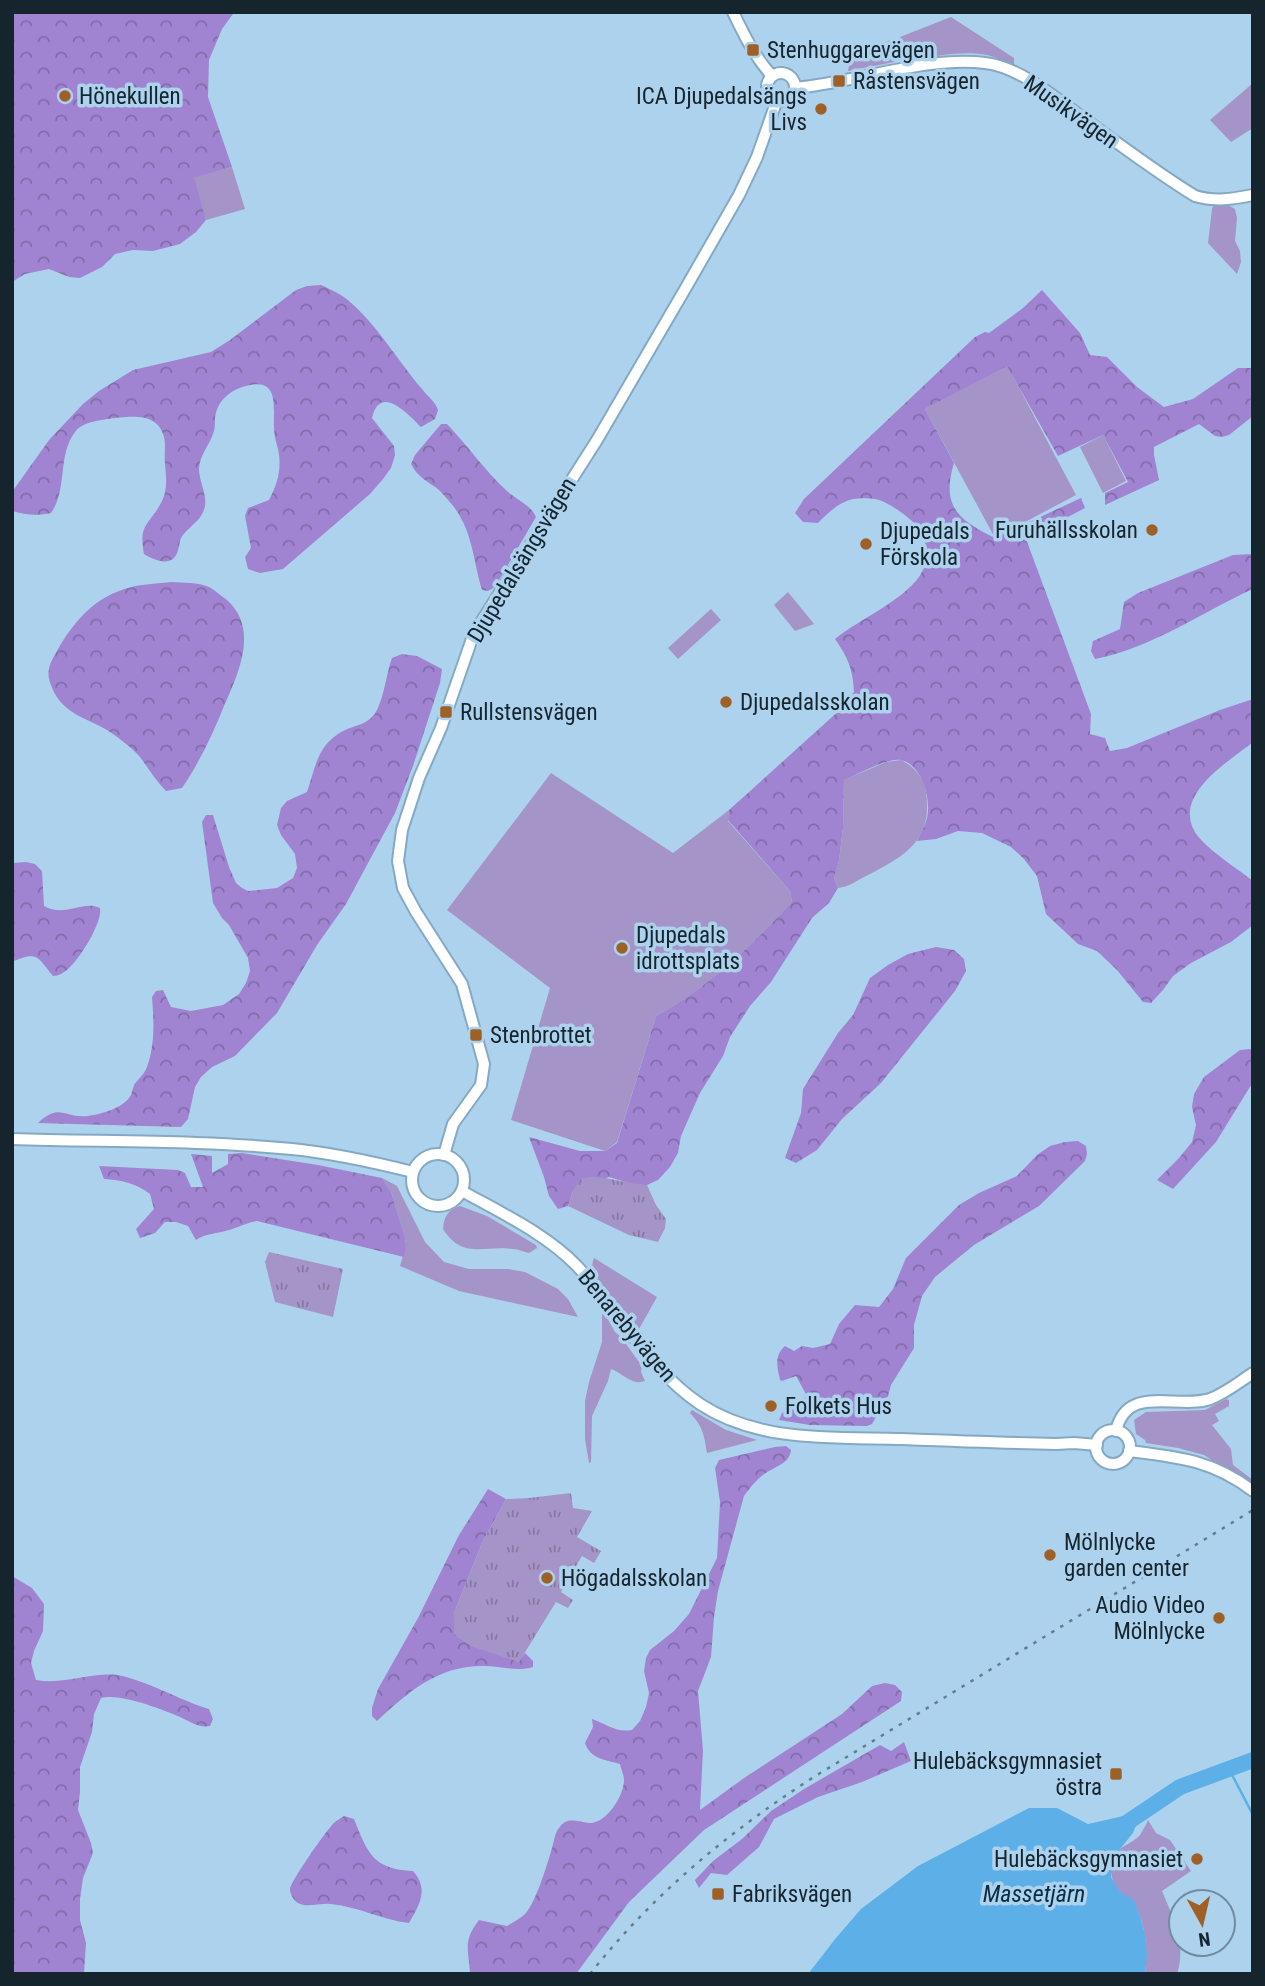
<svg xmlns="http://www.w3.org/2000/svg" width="1265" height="1986" viewBox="0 0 1265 1986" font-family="'Roboto Condensed',sans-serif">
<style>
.green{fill:#a594c7}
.forest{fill:url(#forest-crowns)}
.park{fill:url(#park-tufts)}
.water{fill:#5db0e7}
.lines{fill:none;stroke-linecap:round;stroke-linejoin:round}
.stream{stroke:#5db0e7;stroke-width:2.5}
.river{stroke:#5db0e7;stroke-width:16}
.minor-casing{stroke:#85a9c3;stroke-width:14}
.minor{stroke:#fff;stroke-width:10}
.rail{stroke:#647e90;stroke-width:2.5;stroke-dasharray:3.5 7;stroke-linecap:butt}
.poi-dot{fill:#9e6026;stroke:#add2ed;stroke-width:2.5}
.labels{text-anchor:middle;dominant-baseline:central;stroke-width:7;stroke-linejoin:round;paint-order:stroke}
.poi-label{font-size:23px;fill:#16242e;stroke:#add2ed;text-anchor:start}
.street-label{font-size:23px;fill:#16242e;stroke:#add2ed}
.water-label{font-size:24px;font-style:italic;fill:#082d43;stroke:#add2ed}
</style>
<defs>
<pattern id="forest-crowns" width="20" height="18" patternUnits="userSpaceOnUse" patternTransform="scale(1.75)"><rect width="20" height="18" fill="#a084d1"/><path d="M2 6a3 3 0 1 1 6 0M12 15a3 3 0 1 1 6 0" fill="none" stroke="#816caa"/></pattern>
<pattern id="park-tufts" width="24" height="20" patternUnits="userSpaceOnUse" patternTransform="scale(1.75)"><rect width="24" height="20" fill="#a594c7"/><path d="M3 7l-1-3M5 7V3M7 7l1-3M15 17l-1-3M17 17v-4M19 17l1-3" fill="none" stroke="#8579a2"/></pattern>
</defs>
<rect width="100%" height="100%" fill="#add2ed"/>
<g class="green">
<path d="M951 17 1014 58V65C1005 62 996 57 987 55 960 50 931 57 904 62L900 37Z"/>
<path d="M891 40 894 62 848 71 851 55Z"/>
<path d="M1253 83V128L1231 142 1210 120Z"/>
<path d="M232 167 245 209 206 220 193 178Z"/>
<path d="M1214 205H1228L1235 209 1237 218 1235 241 1240 251 1241 262 1237 274 1208 243 1212 209Z"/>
<path d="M1007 365 1076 495 995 538 925 409Z"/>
<path d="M1103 435 1126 481 1103 493 1080 447Z"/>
<path d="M788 592 814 624 795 631 774 605Z"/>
<path d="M711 609 721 620 678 659 668 648Z"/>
<path d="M901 760C915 767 924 778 926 793 933 840 905 856 868 875 857 880 850 887 838 888L834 878 839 861 843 828 844 780 886 762Z"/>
<path d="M551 773 673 853 729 810 728 821 790 891 792 902C751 946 709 987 656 1016L617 1142 605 1151 511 1120 550 988 447 910Z"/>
<path d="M382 1178 397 1186 425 1242 444 1262 469 1269H508L525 1272 558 1289 568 1299 578 1317 459 1291 400 1266 406 1245 405 1237 391 1192Z"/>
<path d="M460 1206 487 1216 536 1245 537 1248 529 1253C524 1252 518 1249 513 1249 483 1245 463 1260 443 1229 444 1216 448 1210 460 1206Z"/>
<path d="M594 1258 657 1297 639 1329 596 1278C592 1270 591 1266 594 1258Z"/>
<path d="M602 1309 615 1332 621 1337 642 1366 641 1372 645 1381C631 1386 623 1373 611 1369L608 1381 592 1416 591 1462 589 1463 585 1439V1401L589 1382 602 1342Z"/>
<path d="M1226 1399 1229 1400V1406L1215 1414 1219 1421 1212 1425 1231 1449 1233 1465 1253 1480V1487L1204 1455 1178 1448 1146 1443 1145 1440 1136 1434 1134 1420 1146 1412 1205 1410Z"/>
<path d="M692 1410 726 1430 757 1440 707 1453C704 1434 703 1427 690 1413Z"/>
<path d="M1148 1820 1156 1833 1170 1840 1191 1871 1162 1891C1173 1917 1187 1946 1177 1974H1145C1148 1950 1146 1927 1135 1904 1132 1897 1124 1897 1119 1891 1112 1883 1109 1870 1112 1860 1116 1847 1132 1844 1140 1835 1143 1830 1146 1825 1148 1820Z"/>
</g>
<g class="forest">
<path d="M12 12H238L233 14 222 29 209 60 208 97 232 167 194 178 206 220 196 232 180 244 153 251 133 250 115 254 102 267 80 278 69 277 49 269 25 274 12 282Z"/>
<path d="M321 285C332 290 341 294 349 301 378 326 398 361 422 389 428 397 435 401 438 410L435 419 421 427C408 414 380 383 372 418L394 446 395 455 391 468 383 479 370 494 283 569 260 573 248 569 245 557 251 548 245 516 248 508 269 500C278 483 282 468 278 449 276 442 274 435 274 428 273 407 280 377 246 386 230 390 217 401 215 418 215 424 215 429 213 434 209 445 199 457 199 469 199 481 207 494 205 506 203 519 191 525 183 535 179 540 180 544 178 550 174 568 155 561 144 554 138 523 150 525 162 501 168 489 166 476 165 464 164 455 166 445 164 437 158 413 134 416 115 418 102 420 83 421 75 432 57 456 68 489 51 513 38 516 25 515 12 511V492L49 440 83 404 99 391 133 370 211 352 230 340 296 290 307 286Z"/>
<path d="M1042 290 1080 333 1090 355 1107 357 1137 387 1164 407 1193 399 1238 368H1253V416L1229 435 1222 437 1215 436 1199 424 1154 447V455L1159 480 1105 505V493L1128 482 1103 435 1058 456 1007 366 925 409 954 463C941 506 958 520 995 538L1081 498 1085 508 1026 539 1091 714 1090 734 1105 738 1110 751 1127 748 1220 710 1253 699V742C1227 763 1170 796 1197 835 1208 850 1238 869 1253 881V925L1231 942 1191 963 1173 976 1163 990 1151 1003 1143 1002 1117 970 1097 951 1078 944 1046 914 1037 876 1024 859 1011 847 982 833 958 831 936 839 917 841C922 831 928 821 928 810 929 793 920 764 901 760 886 758 859 774 844 780L843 828 839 861 834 878 838 888 829 903 812 918 771 982 750 1006 730 1037 723 1056 700 1093 681 1136 678 1153 670 1167 658 1180 647 1185H635L609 1177 573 1191 568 1206 558 1209 549 1196 544 1177 529 1137 580 1151H605L617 1143 656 1016C709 987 751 946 792 902L790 891 728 820 729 810 842 708 854 692C853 669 848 658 835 639 859 619 910 598 923 570 924 568 924 561 925 559 926 550 926 541 922 533 916 521 888 501 875 499 869 498 859 498 853 499 839 502 828 513 818 523L803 522 795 513 804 499 975 337 985 332 989 333 1023 308Z"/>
<path d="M441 424H447C468 446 485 471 507 491 517 500 531 505 536 517L495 587 488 591 482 590C473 560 473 533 454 507 449 501 444 495 439 490 429 482 417 477 411 464L415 455Z"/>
<path d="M1253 554V589C1200 613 1152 648 1095 659L1091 651 1093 641 1120 629 1124 602 1138 593 1233 555Z"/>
<path d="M171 582C184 583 198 582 209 587 215 590 221 596 227 600 259 629 239 672 224 706 213 734 199 763 182 788L166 791C156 781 149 769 140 757 130 746 119 738 107 730 88 719 66 714 55 694 51 686 47 678 49 669 50 662 55 655 58 649 72 625 91 601 119 591 135 584 154 584 171 582Z"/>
<path d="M402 654 417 656 442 669 440 683 413 766 395 813 346 904 317 945 277 1013 235 1056 212 1067 201 1077 195 1087 188 1119 181 1127 38 1123C60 1102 65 1119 88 1116 102 1114 124 1108 131 1095 132 1092 133 1088 134 1085 138 1079 144 1075 147 1067 155 1044 154 1022 152 997L156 991 163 990 171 1007 191 1011 223 1005 239 994 246 983 250 971 248 958 229 925 222 918 213 903 202 822 206 815H213L229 867 236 883 242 888 248 891 277 888 293 878 297 868 295 854 281 835 277 825 281 808 287 801 307 792C316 766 317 744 345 730 354 726 367 724 374 715 384 701 386 674 392 658Z"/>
<path d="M26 862 35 864 42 871 44 906C65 918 82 900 100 908 103 922 79 960 68 969 63 973 59 976 53 976 38 958 38 950 12 962V863Z"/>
<path d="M936 947 954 950 964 959 966 971 955 991 881 1083 842 1119 817 1150 796 1163 785 1158 801 1113 803 1089 838 1033 853 1015 870 978 888 965 908 954Z"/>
<path d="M1250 1049 1253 1050V1082L1216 1142 1173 1189 1157 1180 1179 1158 1192 1142 1196 1125 1192 1107 1194 1094 1204 1077 1240 1050Z"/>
<path d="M1078 1141 1086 1146 1087 1154 1085 1161 1039 1206 974 1245 935 1277 922 1296 914 1325V1348L891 1385 888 1396 872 1424 867 1426 810 1425 779 1420 782 1413 807 1396 796 1376 782 1381 780 1380C777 1366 774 1356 785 1346L794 1351 802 1346 813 1348 830 1344 839 1324 855 1305 879 1307 893 1289 906 1258 959 1205 979 1193 1017 1176 1037 1155 1050 1146 1065 1142Z"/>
<path d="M242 1153 318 1165 382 1178 391 1192 405 1237 406 1245 404 1257 257 1221C246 1223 239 1227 229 1230 217 1234 206 1233 196 1240L188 1226 176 1222H165L155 1233 140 1238 136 1229 154 1209 150 1194C136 1183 121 1180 104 1179L99 1166 178 1170 185 1173 191 1187H203L191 1154 212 1156V1173L228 1164V1154Z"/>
<path d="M786 1446 791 1450C790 1464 773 1467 763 1475 755 1481 750 1488 744 1496L718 1591 714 1617 711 1657 698 1691 703 1751 700 1810 744 1778 842 1714 872 1686 885 1683 895 1685 902 1692 901 1701 704 1830 629 1902 576 1974H470C469 1950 462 1942 479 1920L507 1926C513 1922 520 1919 525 1914 536 1902 547 1865 552 1848 554 1842 555 1832 559 1828 567 1816 578 1822 589 1823 606 1824 624 1796 624 1780 624 1775 621 1769 620 1764 606 1760 590 1759 585 1743L593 1727 592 1719C607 1724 616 1733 632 1730L640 1721 646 1707 649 1693 644 1671 646 1658 650 1650 674 1631 689 1614 717 1558 720 1502 715 1468 719 1460 775 1447Z"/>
<path d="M488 1489 506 1499 482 1543 454 1613 518 1662 525 1653 533 1661V1667C516 1672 502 1666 484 1666 439 1665 408 1692 377 1721L372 1716V1708L378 1689 418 1618 459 1535Z"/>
<path d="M12 1576 32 1588 44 1604 43 1631 34 1651 31 1663 36 1680C64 1685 92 1672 117 1675 146 1680 179 1700 209 1709L213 1719 210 1726C198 1728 191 1722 180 1717 161 1709 120 1693 101 1698L94 1714 92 1732 80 1767V1792L78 1810 91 1843 93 1853 83 1878 80 1899V1920L86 1943 84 1974H12Z"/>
<path d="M904 1742 911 1761 862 1782 818 1797 774 1819 759 1847 727 1875 711 1873 699 1888 695 1880 713 1861 742 1839 771 1811 804 1789 880 1745 891 1751Z"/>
<path d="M344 1816 354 1819C368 1854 373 1869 413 1871 429 1889 420 1904 409 1923 382 1920 357 1906 330 1904 320 1903 306 1908 298 1903 294 1901 290 1894 290 1889 291 1881 327 1829 335 1822 338 1820 341 1818 344 1816Z"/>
</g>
<g class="park">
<path d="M590 1177C611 1177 627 1184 647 1185L656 1205 666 1219 665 1228 658 1242 629 1235 568 1206 573 1191 580 1179Z"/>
<path d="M269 1252 343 1269 333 1317 275 1302 265 1262Z"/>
<path d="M571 1493 573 1508 592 1511 577 1537 601 1551 594 1563 582 1556 561 1592 573 1600 568 1608 556 1602 519 1662 471 1646 454 1635V1613L482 1543 506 1499 529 1498Z"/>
</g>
<path class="water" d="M1029 1808H1057L1088 1824 1141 1812 1133 1833 1112 1859 1111 1877 1120 1892 1134 1900 1140 1916 1145 1934 1147 1955 1145 1974H808L836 1938 861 1909 918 1866Z"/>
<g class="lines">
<path class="stream" d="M1229 1769 1253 1815"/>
<path class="river" d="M1125 1824 1180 1787 1253 1760"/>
<defs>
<g id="minor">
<path d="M733 12C744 35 755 57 772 76"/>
<circle cx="781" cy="87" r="14"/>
<path d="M795 88C855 83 924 56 985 63 1022 67 1060 102 1090 123 1124 148 1159 174 1195 196 1215 202 1233 199 1253 195"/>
<path d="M12 1139C105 1142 199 1140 292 1149 333 1153 373 1162 413 1172"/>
<circle cx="438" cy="1180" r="26"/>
<path d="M444 1155 453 1124 481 1085 484 1064 462 984 416 912 403 888 398 861 402 830 419 778 441 728 474 633 597 440 688 284 739 195 757 157 777 100"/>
<path d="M462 1191C501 1213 545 1233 577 1266 619 1311 648 1369 700 1404 759 1443 834 1437 902 1439 953 1441 1004 1443 1056 1444L1074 1443 1097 1445"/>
<circle cx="1113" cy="1447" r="17"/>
<path d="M1116 1431C1127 1383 1177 1410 1210 1399 1226 1393 1239 1382 1253 1373"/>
<path d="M1129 1451C1178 1457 1212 1460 1253 1491"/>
</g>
</defs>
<use href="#minor" class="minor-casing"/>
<use href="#minor" class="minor"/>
<path class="rail" d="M590 1974C654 1893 731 1830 817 1775L1253 1510"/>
</g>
<g class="poi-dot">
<rect x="746" y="43" width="14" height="14" rx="3.5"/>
<rect x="832" y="74" width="14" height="14" rx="3.5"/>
<circle cx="65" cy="96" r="7"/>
<circle cx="821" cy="109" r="7"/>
<circle cx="1152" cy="530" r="7"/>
<circle cx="866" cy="544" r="7"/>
<circle cx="726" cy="702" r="7"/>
<rect x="439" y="705" width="14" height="14" rx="3.5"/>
<circle cx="622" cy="948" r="7"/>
<rect x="469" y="1028" width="14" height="14" rx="3.5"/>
<circle cx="771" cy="1406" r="7"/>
<circle cx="1050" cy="1555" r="7"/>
<circle cx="547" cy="1578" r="7"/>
<circle cx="1219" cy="1618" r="7"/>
<rect x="1109" y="1767" width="14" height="14" rx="3.5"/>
<circle cx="1197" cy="1859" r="7"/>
<rect x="711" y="1887" width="14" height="14" rx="3.5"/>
</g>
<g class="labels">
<g class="poi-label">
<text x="767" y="50">Stenhuggarevägen</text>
<text x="853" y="81">Råstensvägen</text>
<text x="79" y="96">Hönekullen</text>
<text x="807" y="96" text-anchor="end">ICA Djupedalsängs<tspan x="807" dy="26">Livs</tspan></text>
<text x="1138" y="530" text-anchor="end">Furuhällsskolan</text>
<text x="880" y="531">Djupedals<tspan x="880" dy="26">Förskola</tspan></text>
<text x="740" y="702">Djupedalsskolan</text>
<text x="460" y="712">Rullstensvägen</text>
<text x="636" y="935">Djupedals<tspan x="636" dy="26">idrottsplats</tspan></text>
<text x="490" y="1035">Stenbrottet</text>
<text x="785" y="1406">Folkets Hus</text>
<text x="1064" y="1542">Mölnlycke<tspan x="1064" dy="26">garden center</tspan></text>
<text x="561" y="1578">Högadalsskolan</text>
<text x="1205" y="1605" text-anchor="end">Audio Video<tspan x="1205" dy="26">Mölnlycke</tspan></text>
<text x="1102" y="1761" text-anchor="end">Hulebäcksgymnasiet<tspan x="1102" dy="26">östra</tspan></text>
<text x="1183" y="1859" text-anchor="end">Hulebäcksgymnasiet</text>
<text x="732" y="1894">Fabriksvägen</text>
</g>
<g class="street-label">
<text transform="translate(1071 112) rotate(35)">Musikvägen</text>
<text transform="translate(522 560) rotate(-59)">Djupedalsängsvägen</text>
<text transform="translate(627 1326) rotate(50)">Benarebyvägen</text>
</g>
<g class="water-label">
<text x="1034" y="1894">Massetjärn</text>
</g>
</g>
<rect width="1265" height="1986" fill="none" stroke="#16242e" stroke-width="28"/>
<g transform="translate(1202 1923) rotate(172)"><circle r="33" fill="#add2ed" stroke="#718ca1" stroke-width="2"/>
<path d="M0-5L12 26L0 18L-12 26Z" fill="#9e6026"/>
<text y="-10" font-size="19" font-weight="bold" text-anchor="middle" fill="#16242e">N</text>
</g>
</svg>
